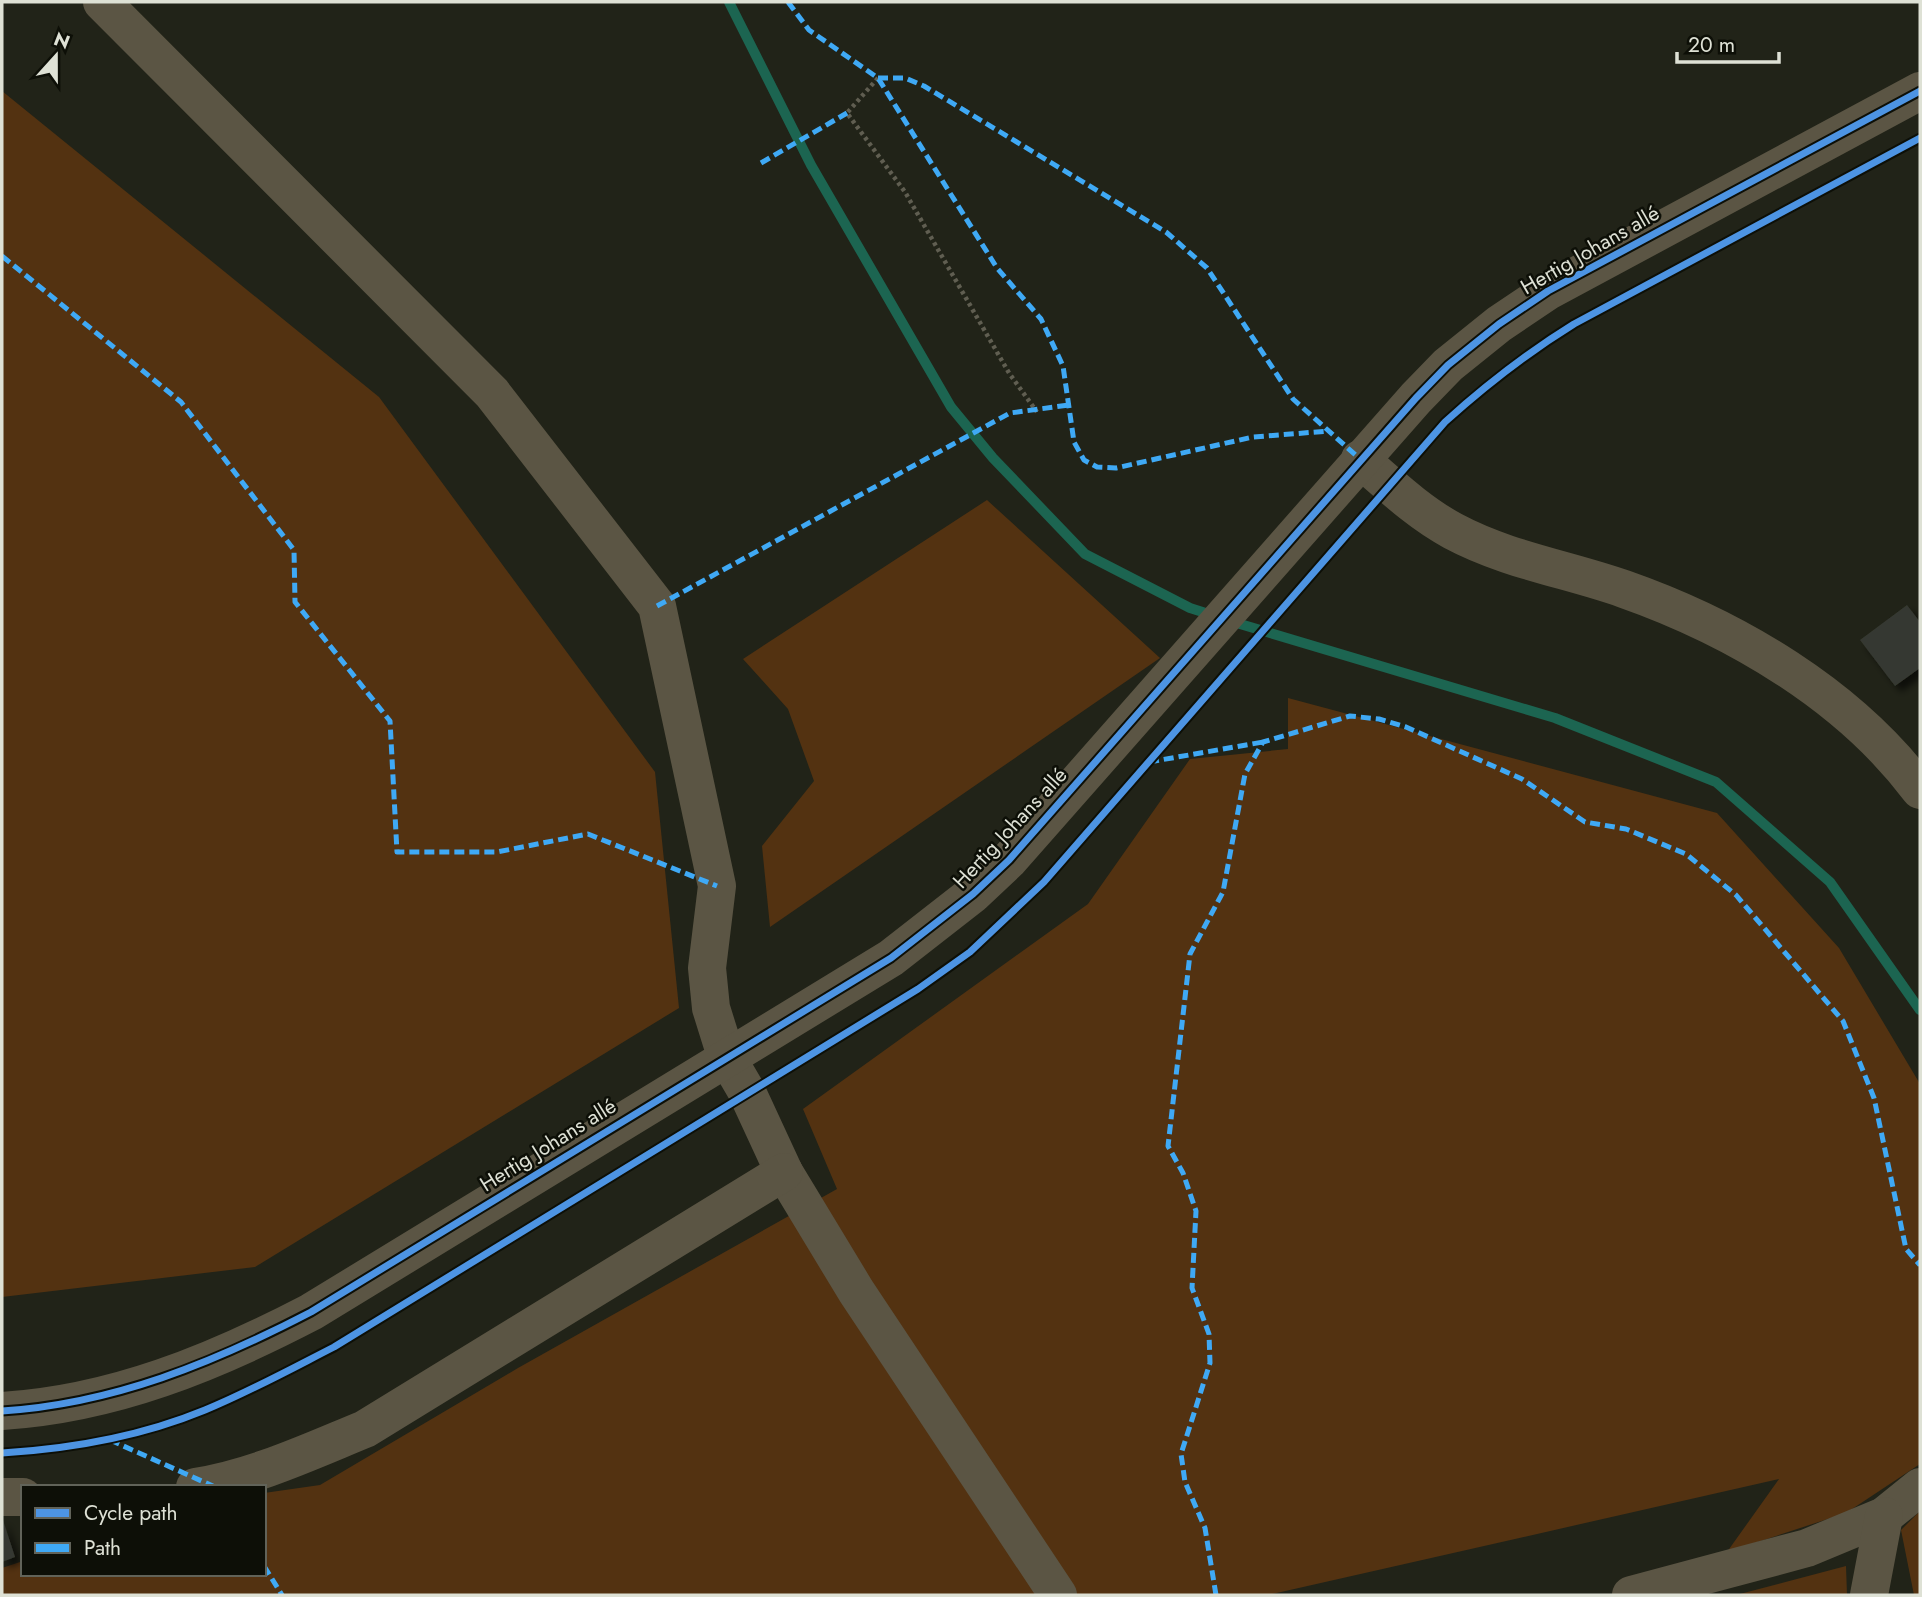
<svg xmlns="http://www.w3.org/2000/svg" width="1922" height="1597" viewBox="0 0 1922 1597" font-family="Jost,sans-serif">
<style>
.green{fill:#533211}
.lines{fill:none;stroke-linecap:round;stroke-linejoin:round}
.stream{stroke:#1c6551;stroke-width:10}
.building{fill:#363931;filter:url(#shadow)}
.path{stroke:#605e51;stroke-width:4.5;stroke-dasharray:3.5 3.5;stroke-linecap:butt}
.minor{stroke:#5b5544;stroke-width:38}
.quiet{stroke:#3fa9f5;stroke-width:5;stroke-dasharray:10 5;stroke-linecap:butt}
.cycleway-casing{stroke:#0d0f07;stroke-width:11}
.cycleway{stroke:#4d94e3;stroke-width:7}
.labels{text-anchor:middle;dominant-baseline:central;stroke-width:5;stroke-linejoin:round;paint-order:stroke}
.street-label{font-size:21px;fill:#dee1d5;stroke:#0d0f07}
</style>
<defs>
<filter id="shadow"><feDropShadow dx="6" dy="6" stdDeviation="3.5" flood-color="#0009"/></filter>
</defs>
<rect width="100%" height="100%" fill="#212318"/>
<g class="green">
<path d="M2 91 379 397 655 772 679 1008 255 1267 2 1297Z"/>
<path d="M987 500 1160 658 770 927 762 846 814 781 788 709 743 659Z"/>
<path d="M1288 698 1717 813 1839 948 1920 1084V1464L1846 1513 1727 1552 1779 1479 1268 1595H2V1568L23 1561V1574H264V1493L320 1485 518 1368 837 1189 803 1109 1088 904 1190 759 1288 749Z"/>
<path d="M1920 1511V1595H1914L1901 1530Z"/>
<path d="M1846 1566 1847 1595H1736Z"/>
</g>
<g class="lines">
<g class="stream">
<path d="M729 2 811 165 951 407 993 458 1085 554 1190 608 1215 616"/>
<path d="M1230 621 1555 718 1716 782 1830 882 1920 1010"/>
</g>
</g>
<g class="building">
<path d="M1907 605 1920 622V668L1895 686 1860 640Z"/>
<path d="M2 1517 15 1557 2 1562Z"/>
</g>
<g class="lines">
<path class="path" d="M878 78 847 113 905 192 1009 373 1037 412"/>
<g class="minor">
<path d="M102 2 492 393 657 606 717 886 707 968 711 1008 726 1056 747 1092 784 1172 856 1291 1058 1595"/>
<path d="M1360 459C1390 485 1418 512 1453 531 1507 560 1567 569 1624 589 1735 628 1849 695 1920 790"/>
<path d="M2 1411C113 1404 213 1363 311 1312L891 958 973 894 1009 860 1416 398 1448 365 1499 324 1548 291 1920 91"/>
<path d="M195 1487C254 1478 311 1451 365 1429L784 1172"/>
<path d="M2 1497H23"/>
<path d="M1631 1595 1807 1548 1884 1516 1920 1487"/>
<path d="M1869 1595 1884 1516"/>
</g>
<g class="quiet">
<path d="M788 2 809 30 878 78 997 268 1041 319 1063 366 1074 442 1084 460 1097 467 1116 468 1253 437 1329 431"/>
<path d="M878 78H905L924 86 1166 232 1207 268 1293 399 1360 459"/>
<path d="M761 163 847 113"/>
<path d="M2 256 181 402 294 550 295 602 390 721 397 852H497L588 834 717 886"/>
<path d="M657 606 1010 413 1069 405"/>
<path d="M1149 762 1263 742"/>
<path d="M110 1440 215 1487"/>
<path d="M264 1566 282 1595"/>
<path d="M1216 1595 1205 1528 1185 1482 1181 1454 1210 1363 1209 1334 1192 1288 1196 1211 1183 1173 1168 1146 1190 954 1223 892 1245 774 1263 742 1350 716 1379 719 1406 727 1522 779 1585 822 1626 829 1686 854 1736 895 1843 1021 1874 1098 1906 1249 1920 1265"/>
</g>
<defs>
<g id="cycleway">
<path d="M2 1411C113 1404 213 1363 311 1312L891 958 973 894 1009 860 1416 398 1448 365 1499 324 1548 291 1920 91"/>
<path d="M2 1453C69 1449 142 1436 205 1410 249 1392 291 1369 334 1347L918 989 970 952 1044 882 1445 422C1486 385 1527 353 1574 324L1920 138"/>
</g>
</defs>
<use href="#cycleway" class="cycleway-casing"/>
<use href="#cycleway" class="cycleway"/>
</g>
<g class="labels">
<g class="street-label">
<text transform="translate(1590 250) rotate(-30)">Hertig Johans allé</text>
<text transform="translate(1010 828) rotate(-47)">Hertig Johans allé</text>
<text transform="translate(548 1145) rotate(-32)">Hertig Johans allé</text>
</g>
</g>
<rect width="1922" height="1597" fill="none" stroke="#dee1d5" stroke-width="7"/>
<rect x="21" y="1485" width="245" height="91" fill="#0d0f07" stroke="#616359" stroke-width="2"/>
<rect x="35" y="1508" width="35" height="10" fill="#4d94e3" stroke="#616359" stroke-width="2"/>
<text x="84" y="1520" font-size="21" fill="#dee1d5">Cycle path</text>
<rect x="35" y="1543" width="35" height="10" fill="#3fa9f5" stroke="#616359" stroke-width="2"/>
<text x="84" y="1555" font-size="21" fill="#dee1d5">Path</text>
<g transform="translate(56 56) rotate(21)" stroke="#0d0f07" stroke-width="5" paint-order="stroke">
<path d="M0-5L12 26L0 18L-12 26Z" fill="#dee1d5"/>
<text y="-10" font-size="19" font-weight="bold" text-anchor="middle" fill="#dee1d5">N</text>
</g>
<path d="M1677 52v10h102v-10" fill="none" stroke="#dee1d5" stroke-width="3.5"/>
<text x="1688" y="52" font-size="21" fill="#dee1d5" stroke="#0d0f07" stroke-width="5" paint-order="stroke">20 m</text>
</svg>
